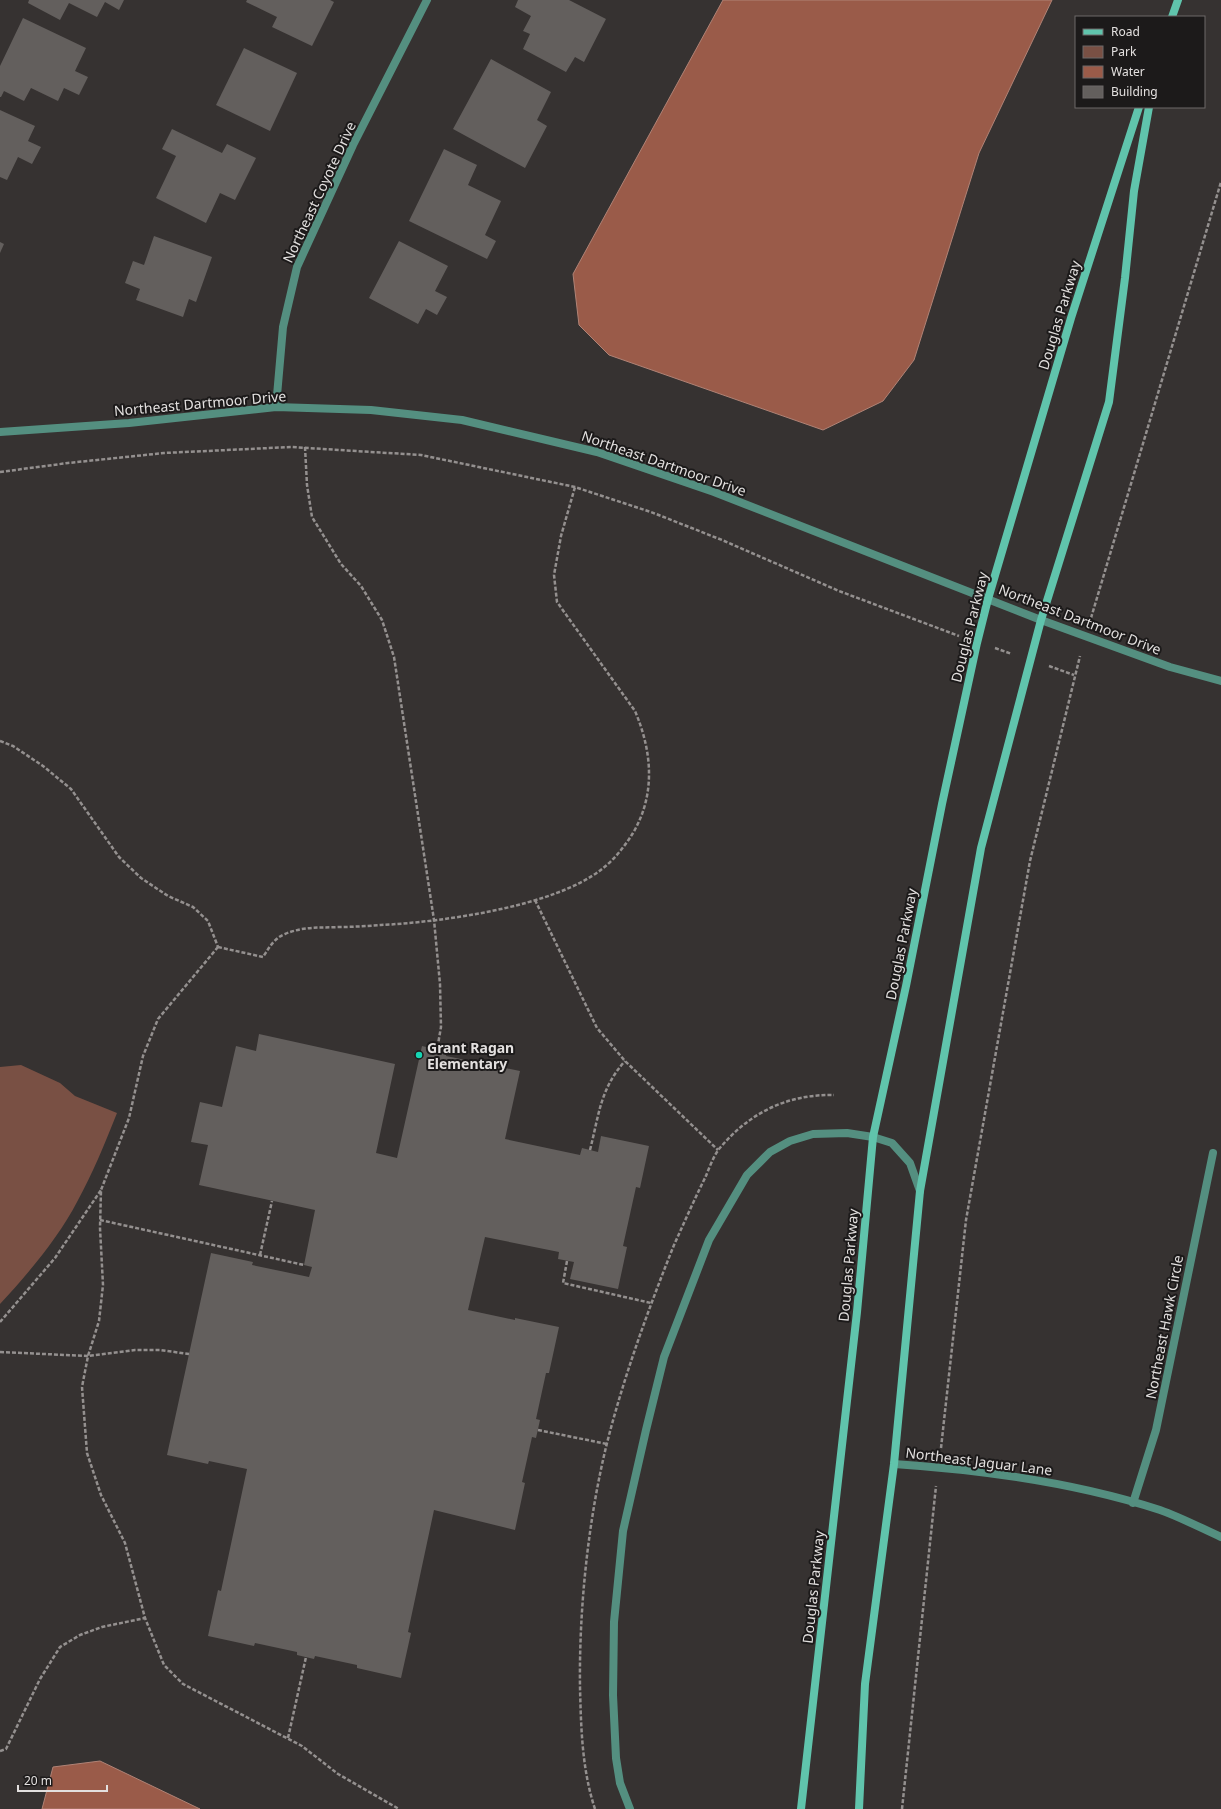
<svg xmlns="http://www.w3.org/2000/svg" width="1221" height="1809" viewBox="0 0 1221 1809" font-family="'Noto Sans',sans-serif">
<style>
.green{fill:#795044}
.water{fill:#9a5b49;stroke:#b08376}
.building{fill:#635f5d}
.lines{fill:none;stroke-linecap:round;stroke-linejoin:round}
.path{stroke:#94908f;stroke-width:2.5;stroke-dasharray:4 2;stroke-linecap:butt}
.lane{stroke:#548f80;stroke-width:8}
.street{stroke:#548f80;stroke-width:8}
.secondary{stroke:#60c4ac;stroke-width:8}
.poi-dot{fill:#16d5b3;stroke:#1c1a1a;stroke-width:1.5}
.labels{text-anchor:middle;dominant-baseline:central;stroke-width:4;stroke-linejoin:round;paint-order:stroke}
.street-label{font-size:14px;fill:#e3e0df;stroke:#1c1a1a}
.poi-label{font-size:14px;font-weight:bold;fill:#e3e0df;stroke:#1c1a1a;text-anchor:start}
</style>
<rect width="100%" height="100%" fill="#363231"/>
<path class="green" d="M21 1065 60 1083 75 1096 117 1113C105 1143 93 1173 77 1202 59 1237 27 1275 0 1304V1067Z"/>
<g class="water">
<path d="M723 0H1052L979 153 914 360 883 401 823 430 609 355 579 325 573 274Z"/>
<path d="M100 1761 200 1809H42L53 1767Z"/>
</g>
<g class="building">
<path d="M29 0H124L119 10 105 2 97 17 69 3 60 20 28 3Z"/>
<path d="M247 0H330L334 2 312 46 272 27 277 17 246 2Z"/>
<path d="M518 0H569L606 19 584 62 575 57 566 72 523 49 530 34 523 31 531 16 515 7Z"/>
<path d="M23 18 86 48 75 71 88 77 79 95 64 88 58 101 31 88 24 101 4 91 1 97H0V66Z"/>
<path d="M244 48 297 73 270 131 216 105Z"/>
<path d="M491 59 551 92 537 120 547 126 525 168 453 129Z"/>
<path d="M0 110 35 126 28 141 41 147 32 164 18 157 7 180 0 177Z"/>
<path d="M172 129 222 153 227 144 256 158 235 200 220 193 206 223 156 198 176 156 162 149Z"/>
<path d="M444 149 477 165 468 185 501 201 485 235 496 241 487 259 409 221Z"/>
<path d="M154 236 212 257 196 302 189 299 183 317 136 300 140 289 125 283 133 261 144 265Z"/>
<path d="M399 241 448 266 435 291 447 297 437 315 426 309 418 324 369 298Z"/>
<path d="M0 242 4 244 0 253Z"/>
<path d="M259 1034 395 1064 376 1153 397 1158 422 1046 447 1052 446 1056 520 1071 505 1139 580 1155 582 1148 598 1152 601 1136 649 1146 640 1188 636 1187 623 1246 627 1247 618 1289 570 1279 574 1262 558 1259 559 1252 485 1237 468 1310 515 1320V1318L559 1327 549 1373H546L536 1419 540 1420 536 1438 532 1437 522 1482 525 1483 515 1530 434 1510 408 1632 411 1633 401 1678 357 1668V1665L315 1656 314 1659 297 1655V1652L255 1643 254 1646 208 1636 218 1590 221 1591 247 1469 209 1461 208 1464 167 1455 211 1253 253 1262 252 1265 309 1277 312 1267 304 1265 315 1210 199 1185 208 1145 191 1142 200 1102 222 1107 236 1046 256 1051Z"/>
</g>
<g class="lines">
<g class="path">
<path d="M305 447 307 485 312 517 341 564 361 586 382 620 394 657 434 920 440 984 441 1027 437 1050"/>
<path d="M0 472 68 463 164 453 291 447 421 455 575 487 651 512 722 540 839 591 959 636"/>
<path d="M1091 618 1221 182"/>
<path d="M995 648 1012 654"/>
<path d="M1049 666 1074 675"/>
<path d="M0 741 13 746 43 766 71 789 119 857 141 878 168 896 193 907 208 921 218 947"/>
<path d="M535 900 597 1028 625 1061 718 1150"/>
<path d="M218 947 158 1019 143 1056 129 1118 101 1190 100 1228 103 1285 99 1321 88 1356 82 1387 87 1453 101 1495 125 1543 145 1618 164 1665 183 1684 302 1746 338 1774 399 1809"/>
<path d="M218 947 263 957C269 948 274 938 285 934 304 926 320 928 339 927 353 927 367 926 381 925 441 922 554 907 602 869 614 860 625 846 633 833 656 794 652 751 635 711L557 602 554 575 561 536 575 487"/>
<path d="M590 1150C599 1115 600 1089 625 1061"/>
<path d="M100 1220 304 1265"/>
<path d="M260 1255 272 1201"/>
<path d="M567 1261 563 1283 651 1303"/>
<path d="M0 1322 55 1258 101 1190"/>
<path d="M0 1352 88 1356 135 1350H160L189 1354"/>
<path d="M538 1430 607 1444"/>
<path d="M941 1448 966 1220 1030 861 1080 656"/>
<path d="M288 1738 306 1657"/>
<path d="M0 1751 6 1749 40 1679 60 1647 80 1635 102 1627 145 1618"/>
<path d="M595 1809C582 1770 581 1728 580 1687 579 1609 588 1520 607 1443 624 1376 648 1310 674 1245 684 1223 694 1200 705 1178 709 1169 713 1157 719 1149 749 1113 787 1094 834 1095"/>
<path d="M902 1809 936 1486"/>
</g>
<path class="lane" d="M630 1809 620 1783 616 1758 613 1695 614 1622 623 1531 646 1430 664 1357 709 1240 747 1175 770 1152 790 1141 813 1134 847 1133 873 1137 892 1143 910 1163 920 1191"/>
<g class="street">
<path d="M276 407 283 327 297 267 353 145 427 0"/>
<path d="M0 432 129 423 276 407 371 410 462 420 597 452 714 492 1041 620 1170 667 1221 681"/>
<path d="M894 1464C984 1470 1074 1482 1160 1510 1180 1517 1201 1528 1221 1537"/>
<path d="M1133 1503 1156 1430 1213 1153"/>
</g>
<g class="secondary">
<path d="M1172 17 1178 0"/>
<path d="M801 1809 857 1312 873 1137 906 986 942 804 977 643 988 599 1071 318 1139 107"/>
<path d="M859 1809 865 1684 894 1464 920 1191 981 848 1041 620 1109 402 1125 278 1134 191 1149 107"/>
</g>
</g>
<circle class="poi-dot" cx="419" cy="1055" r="4"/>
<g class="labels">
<g class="street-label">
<text transform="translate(319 192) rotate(-65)">Northeast Coyote Drive</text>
<text transform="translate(1059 315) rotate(-73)">Douglas Parkway</text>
<text transform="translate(200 403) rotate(-5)">Northeast Dartmoor Drive</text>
<text transform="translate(664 463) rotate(19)">Northeast Dartmoor Drive</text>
<text transform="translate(1080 619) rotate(21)">Northeast Dartmoor Drive</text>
<text transform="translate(969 627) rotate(-76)">Douglas Parkway</text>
<text transform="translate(901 944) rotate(-79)">Douglas Parkway</text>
<text transform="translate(848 1265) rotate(-85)">Douglas Parkway</text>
<text transform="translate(1164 1327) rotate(-79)">Northeast Hawk Circle</text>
<text transform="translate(979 1461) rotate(7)">Northeast Jaguar Lane</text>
<text transform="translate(813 1587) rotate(-84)">Douglas Parkway</text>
</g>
<g class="poi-label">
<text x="427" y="1047">Grant Ragan<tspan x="427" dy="16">Elementary</tspan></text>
</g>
</g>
<rect x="1075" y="16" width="130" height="92" fill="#1c1a1a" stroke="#6c6969"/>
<rect x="1083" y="29" width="20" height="6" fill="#60c4ac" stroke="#6c6969"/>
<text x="1111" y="36" font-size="12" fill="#e3e0df">Road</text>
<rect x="1083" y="46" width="20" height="12" fill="#795044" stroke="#6c6969"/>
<text x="1111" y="56" font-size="12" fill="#e3e0df">Park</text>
<rect x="1083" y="66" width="20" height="12" fill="#9a5b49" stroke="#6c6969"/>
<text x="1111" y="76" font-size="12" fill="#e3e0df">Water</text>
<rect x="1083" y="86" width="20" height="12" fill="#635f5d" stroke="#6c6969"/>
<text x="1111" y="96" font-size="12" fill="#e3e0df">Building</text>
<path d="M18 1785v6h89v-6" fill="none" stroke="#e3e0df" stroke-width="2"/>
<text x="24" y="1785" font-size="12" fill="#e3e0df" stroke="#1c1a1a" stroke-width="3" paint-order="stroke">20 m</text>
</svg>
